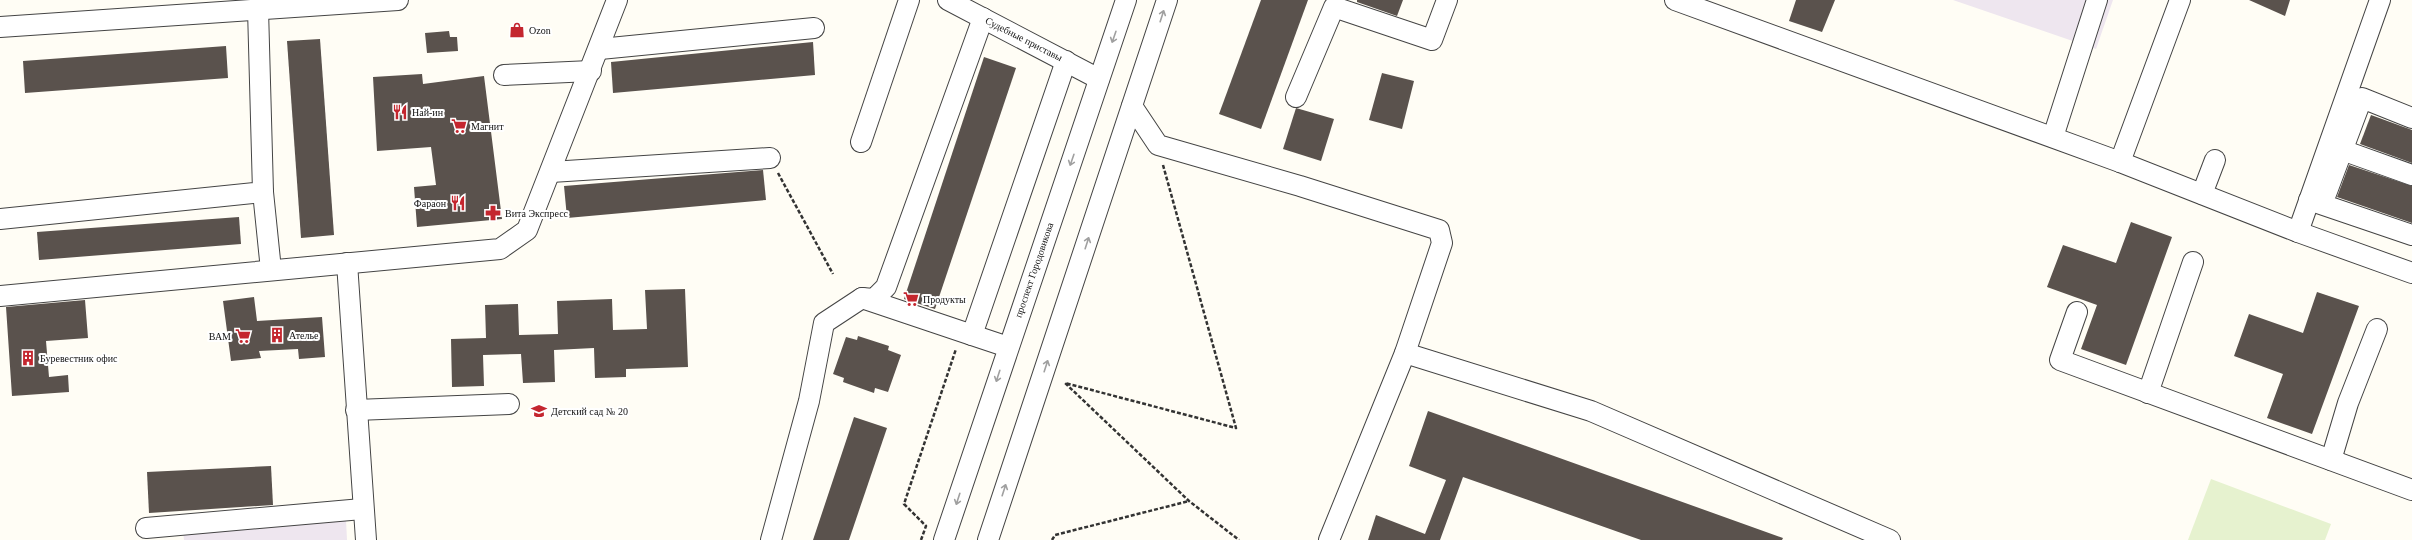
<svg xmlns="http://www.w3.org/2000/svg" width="2412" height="540" viewBox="0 0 2412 540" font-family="'Times New Roman',serif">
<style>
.industrial{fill:#eee6ef}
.pitch{fill:#e6f2cf}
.building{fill:#5a524d}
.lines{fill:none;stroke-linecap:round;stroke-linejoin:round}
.minor-casing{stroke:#444;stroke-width:22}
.path{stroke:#333;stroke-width:2.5;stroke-dasharray:4 2;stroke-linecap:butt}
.minor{stroke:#fff;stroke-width:20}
.oneway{stroke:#a0a0a0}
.labels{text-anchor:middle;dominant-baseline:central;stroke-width:4;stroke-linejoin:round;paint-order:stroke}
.poi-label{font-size:10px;fill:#111;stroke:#fff;text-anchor:start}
.street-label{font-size:10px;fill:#111;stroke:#fff}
</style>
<rect width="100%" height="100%" fill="#fffdf5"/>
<g class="industrial">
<path d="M1953 0H2113L2096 49Z"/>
<path d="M346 520 347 540H184L183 531Z"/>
</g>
<path class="pitch" d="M2211 479 2331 524 2325 540H2188Z"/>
<g class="building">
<path d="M1261 0H1308L1261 129 1219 114Z"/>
<path d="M1357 0H1403L1397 16 1357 2Z"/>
<path d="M1796 0H1835L1822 32 1789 21Z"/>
<path d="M2249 0H2290L2285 16Z"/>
<path d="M449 31 450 37H457L458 51 427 53 425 33Z"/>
<path d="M320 39 334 235 301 238 287 41Z"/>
<path d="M813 42 815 75 613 93 611 62Z"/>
<path d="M226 46 228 78 25 93 23 61Z"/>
<path d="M984 57 1016 68 935 309 904 299Z"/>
<path d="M1382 73 1414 81 1402 129 1369 120Z"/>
<path d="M422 74 423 84 484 76 502 219 417 227 414 187 436 185 431 147 377 151 373 77Z"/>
<path d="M1296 108 1334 119 1321 161 1283 149Z"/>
<path d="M2371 115 2412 130V163L2360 144Z"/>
<path d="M2349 165 2412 186V223L2337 197Z"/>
<path d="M763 170 766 200 567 218 564 186Z"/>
<path d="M239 217 241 244 39 260 37 232Z"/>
<path d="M2131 222 2172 237 2126 365 2081 349 2097 305 2047 287 2063 245 2116 263Z"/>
<path d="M685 289 688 367 626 369V377L595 378 594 348 554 350 555 382 523 383 521 354 483 355 484 386 452 387 451 339 486 338 485 305 518 304 519 335 558 334 557 301 612 299 613 330 647 329 645 290Z"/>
<path d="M2317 292 2359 306 2312 434 2267 418 2283 374 2234 356 2249 314 2303 333Z"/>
<path d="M254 297 257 321 322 317 325 357 299 359 298 349 259 351 261 358 231 361 223 301Z"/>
<path d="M85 300 88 338 46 341 49 377 68 375 69 392 12 396 6 307Z"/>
<path d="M858 336 889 346 888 350 901 355 888 392 875 388 874 393 843 382 844 378 833 374 846 337 857 340Z"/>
<path d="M1428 411 1783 538 1782 540H1641L1463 477 1440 540H1368L1376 515 1425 534 1446 480 1409 466Z"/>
<path d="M854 417 887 428 849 540H813Z"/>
<path d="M271 466 273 505 149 513 147 472Z"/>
</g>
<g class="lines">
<defs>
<g id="minor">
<path d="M948 0 1099 79"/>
<path d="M1675 0 2120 162 2298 232 2412 273"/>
<path d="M0 27 398 0"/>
<path d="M600 49 814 28"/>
<path d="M504 75 591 71"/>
<path d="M1296 97 1334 7 1432 40 1447 0"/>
<path d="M1132 106 1158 145 1300 186 1439 230 1442 243 1405 353 1329 540"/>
<path d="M2053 137 2097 0"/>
<path d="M861 142 909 0"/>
<path d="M2342 150 2412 175"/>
<path d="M2120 162 2180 0"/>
<path d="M551 172 770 158"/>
<path d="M263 192 271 270"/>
<path d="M2202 194 2215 160"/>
<path d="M2326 194 2362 98 2412 118"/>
<path d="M2309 200 2412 235"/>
<path d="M0 219 263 192 258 9"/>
<path d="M2298 232 2380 0"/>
<path d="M347 263 366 540"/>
<path d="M0 296 500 249 527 230 617 0"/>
<path d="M862 298 972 335 1066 61"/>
<path d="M2077 312 2060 360 2412 490"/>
<path d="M972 335 1008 347"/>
<path d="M1405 353 1591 411 1890 540"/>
<path d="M2148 393 2193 262"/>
<path d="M356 410 509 404"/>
<path d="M2331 460 2348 403 2377 329"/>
<path d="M146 528 362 509"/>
<path d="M771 540 809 401 824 323 862 298 874 299 886 287 983 18"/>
<path d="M944 540 1126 0"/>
<path d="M988 540 1167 0"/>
</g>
</defs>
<use href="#minor" class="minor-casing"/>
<g class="path">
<path d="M1163 165 1236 428 1065 383 1189 501 1239 540"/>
<path d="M778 173 833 274"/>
<path d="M921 540 926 526 904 504 956 349"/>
<path d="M1052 540 1055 535 1189 501"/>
</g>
<use href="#minor" class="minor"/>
</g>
<defs><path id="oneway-shaft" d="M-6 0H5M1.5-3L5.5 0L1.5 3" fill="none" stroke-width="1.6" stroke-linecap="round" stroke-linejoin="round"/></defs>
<g class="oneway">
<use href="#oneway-shaft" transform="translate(1162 16) rotate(-72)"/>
<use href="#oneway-shaft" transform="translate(1114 37) rotate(109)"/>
<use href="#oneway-shaft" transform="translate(1072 160) rotate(109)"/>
<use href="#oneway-shaft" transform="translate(1087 243) rotate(-72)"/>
<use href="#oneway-shaft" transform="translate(1046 366) rotate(-72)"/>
<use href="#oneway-shaft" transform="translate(998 376) rotate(108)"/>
<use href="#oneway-shaft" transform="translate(1004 490) rotate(-72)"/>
<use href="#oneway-shaft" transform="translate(958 499) rotate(108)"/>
</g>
<defs>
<symbol id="shop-bare" viewBox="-9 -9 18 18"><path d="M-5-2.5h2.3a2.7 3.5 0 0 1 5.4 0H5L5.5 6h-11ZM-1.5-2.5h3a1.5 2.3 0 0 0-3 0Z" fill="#c4262e" stroke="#fff" stroke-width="2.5" paint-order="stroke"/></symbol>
<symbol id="restaurant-bare" viewBox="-9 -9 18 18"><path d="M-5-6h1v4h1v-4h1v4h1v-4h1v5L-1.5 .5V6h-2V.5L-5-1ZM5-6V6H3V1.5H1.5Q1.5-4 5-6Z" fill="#c4262e" stroke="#fff" stroke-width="2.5" paint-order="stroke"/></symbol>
<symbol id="supermarket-bare" viewBox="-9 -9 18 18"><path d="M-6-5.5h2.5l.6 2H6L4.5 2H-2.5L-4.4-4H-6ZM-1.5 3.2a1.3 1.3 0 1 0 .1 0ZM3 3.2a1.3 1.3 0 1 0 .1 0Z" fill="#c4262e" stroke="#fff" stroke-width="2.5" paint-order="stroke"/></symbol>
<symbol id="pharmacy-bare" viewBox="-9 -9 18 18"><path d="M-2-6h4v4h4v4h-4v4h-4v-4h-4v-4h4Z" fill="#c4262e" stroke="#fff" stroke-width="2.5" paint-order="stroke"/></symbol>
<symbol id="building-bare" viewBox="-9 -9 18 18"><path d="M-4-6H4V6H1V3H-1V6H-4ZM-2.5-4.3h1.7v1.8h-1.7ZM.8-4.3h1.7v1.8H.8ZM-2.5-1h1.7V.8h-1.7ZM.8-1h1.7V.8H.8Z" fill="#c4262e" stroke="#fff" stroke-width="2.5" paint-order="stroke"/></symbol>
<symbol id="school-bare" viewBox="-9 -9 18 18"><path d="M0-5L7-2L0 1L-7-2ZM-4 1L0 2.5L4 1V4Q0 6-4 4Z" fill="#c4262e" stroke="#fff" stroke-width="2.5" paint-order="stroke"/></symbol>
</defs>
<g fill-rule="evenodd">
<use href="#shop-bare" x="506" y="19" width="22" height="22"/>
<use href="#restaurant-bare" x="389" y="101" width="22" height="22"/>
<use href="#supermarket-bare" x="448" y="115" width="22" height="22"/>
<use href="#restaurant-bare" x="447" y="192" width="22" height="22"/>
<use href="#pharmacy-bare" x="482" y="202" width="22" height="22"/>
<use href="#supermarket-bare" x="900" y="288" width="22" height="22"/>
<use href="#building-bare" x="266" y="324" width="22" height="22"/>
<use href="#supermarket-bare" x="232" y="325" width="22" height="22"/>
<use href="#building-bare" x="17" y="347" width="22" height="22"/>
<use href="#school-bare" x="528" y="400" width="22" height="22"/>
</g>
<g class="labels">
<g class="poi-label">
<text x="529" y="30">Ozon</text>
<text x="412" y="112">Най-ин</text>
<text x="471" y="126">Магнит</text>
<text x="446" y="203" text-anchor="end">Фараон</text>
<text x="505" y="213">Вита Экспресс</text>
<text x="923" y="299">Продукты</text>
<text x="289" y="335">Ателье</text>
<text x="231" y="336" text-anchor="end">ВАМ</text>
<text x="40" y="358">Буревестник офис</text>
<text x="551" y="411">Детский сад № 20</text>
</g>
<g class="street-label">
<text transform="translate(1024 39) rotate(27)">Судебные приставы</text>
<text transform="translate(1034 270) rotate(-71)">проспект Городовикова</text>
</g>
</g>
</svg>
